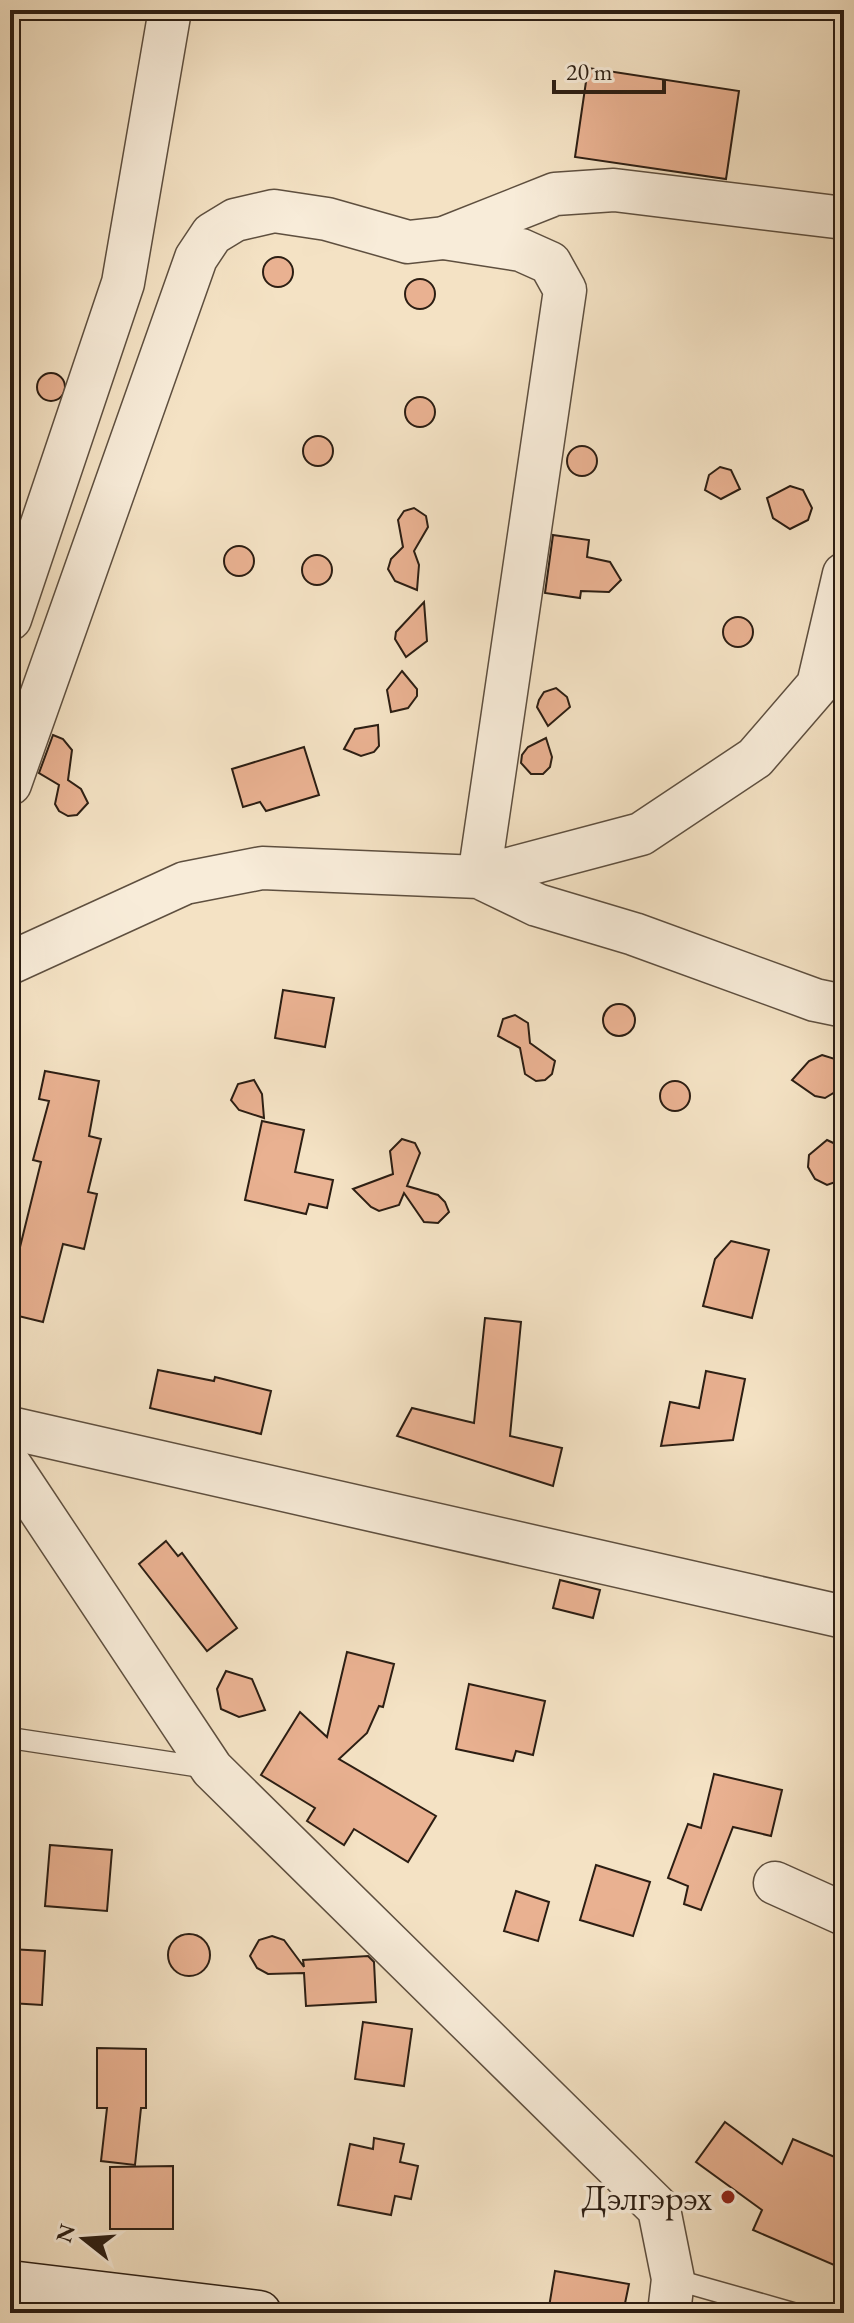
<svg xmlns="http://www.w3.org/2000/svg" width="854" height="2323" viewBox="0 0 854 2323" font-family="'EB Garamond',serif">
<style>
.building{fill:#e9b191;stroke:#2c1e13;stroke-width:2}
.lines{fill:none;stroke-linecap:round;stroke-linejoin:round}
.service-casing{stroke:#5e4f3f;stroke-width:23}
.minor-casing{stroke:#5e4f3f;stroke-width:45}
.secondary-casing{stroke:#2c1e13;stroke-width:47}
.service{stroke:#f8ecd9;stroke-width:20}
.minor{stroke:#f8ecd9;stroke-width:42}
.secondary{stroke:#f8ecd9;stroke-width:44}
.poi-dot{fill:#8f2418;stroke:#f8ecd9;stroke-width:3}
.labels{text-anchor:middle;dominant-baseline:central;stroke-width:7;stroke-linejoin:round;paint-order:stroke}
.poi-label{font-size:36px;fill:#2c1e13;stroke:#f8ecd9;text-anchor:end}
</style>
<rect width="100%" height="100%" fill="#f4e2c4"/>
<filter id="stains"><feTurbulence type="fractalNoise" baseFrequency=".0025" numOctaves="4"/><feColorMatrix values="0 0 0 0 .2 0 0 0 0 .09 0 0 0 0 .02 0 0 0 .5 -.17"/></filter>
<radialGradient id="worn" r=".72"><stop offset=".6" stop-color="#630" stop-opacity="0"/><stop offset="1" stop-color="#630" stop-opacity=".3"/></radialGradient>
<g class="building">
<path d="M588 68 739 91 726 179 575 157Z"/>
<circle cx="278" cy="272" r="15"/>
<circle cx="420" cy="294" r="15"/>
<circle cx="51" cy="387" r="14"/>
<circle cx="420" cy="412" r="15"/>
<circle cx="318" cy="451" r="15"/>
<circle cx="582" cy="461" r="15"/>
<path d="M720 467 731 470 740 489 721 499 705 490 709 475Z"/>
<path d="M790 486 803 490 812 508 808 520 790 529 773 518 767 498Z"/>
<path d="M414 508 426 516 428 527 414 551 419 565 417 590 395 581 388 569 391 559 403 547 398 520 404 511Z"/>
<path d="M553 535 589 540 587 557 610 562 621 580 609 592 581 591 580 598 545 593Z"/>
<circle cx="239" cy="561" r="15"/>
<circle cx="317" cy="570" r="15"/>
<path d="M424 602 427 641 406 657 395 639 396 632Z"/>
<circle cx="738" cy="632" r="15"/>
<path d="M402 671 417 689V696L408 708 391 712 387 690Z"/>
<path d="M556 688 567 697 570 707 548 726 537 707 539 700 544 692Z"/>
<path d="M378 725 379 746 374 752 361 756 344 749 355 729Z"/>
<path d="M53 735 63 739 72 750 68 780 81 789 88 803 77 815 68 816 59 811 55 804 59 785 39 773Z"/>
<path d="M546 738 552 757 550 767 543 774H531L521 763 522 755 528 747Z"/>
<path d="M304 747 319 795 266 811 260 802 243 807 232 769Z"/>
<path d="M283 990 334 998 325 1047 275 1038Z"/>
<circle cx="619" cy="1020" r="16"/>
<path d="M515 1015 528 1023 530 1043 555 1061 552 1074 545 1080 536 1081 525 1074 520 1048 498 1036 503 1019Z"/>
<path d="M822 1055 835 1059 844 1073 840 1089 825 1098 815 1096 792 1080 809 1061Z"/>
<path d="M45 1071 99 1081 89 1136 101 1139 88 1192 97 1194 84 1249 63 1244 43 1322 10 1314V1245L20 1247 41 1162 33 1160 49 1101 39 1099Z"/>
<path d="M254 1080 262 1094 264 1118 239 1110 231 1100 238 1084Z"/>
<circle cx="675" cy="1096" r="15"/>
<path d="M262 1121 304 1130 295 1172 333 1180 327 1208 309 1204 306 1214 245 1200Z"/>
<path d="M402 1139 415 1143 420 1153 407 1186 438 1195 445 1202 449 1212 438 1223 424 1222 404 1193 399 1205 379 1211 371 1207 353 1189 393 1174 390 1151Z"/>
<path d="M827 1140 844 1148V1179L827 1185 815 1179 808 1167 809 1155Z"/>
<path d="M731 1241 769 1250 752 1318 703 1306 715 1259Z"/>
<path d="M485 1318 521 1322 510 1436 562 1448 553 1486 397 1436 412 1408 474 1423Z"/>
<path d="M158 1370 214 1381 215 1377 271 1391 261 1434 150 1408Z"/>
<path d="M706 1371 745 1379 733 1440 661 1446 670 1402 699 1408Z"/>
<path d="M166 1541 178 1556 182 1553 237 1628 207 1651 139 1564Z"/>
<path d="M560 1580 600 1590 593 1618 553 1608Z"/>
<path d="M347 1652 394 1664 383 1707 379 1706 367 1733 339 1759 436 1816 408 1862 354 1829 344 1845 307 1821 315 1808 261 1775 300 1712 327 1737Z"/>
<path d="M226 1671 252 1679 265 1710 239 1717 221 1709 217 1689Z"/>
<path d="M469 1684 545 1701 533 1755 516 1751 513 1761 456 1749Z"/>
<path d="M714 1774 782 1790 771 1836 733 1827 701 1910 684 1904 688 1886 668 1878 688 1824 701 1828Z"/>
<path d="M50 1845 112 1850 107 1911 45 1906Z"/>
<path d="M596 1865 650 1882 633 1936 580 1920Z"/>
<path d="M516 1891 549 1902 538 1941 504 1931Z"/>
<circle cx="189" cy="1955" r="21"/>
<path d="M272 1936 284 1940 304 1967 303 1960 368 1956 374 1962 376 2002 306 2006 304 1973 268 1974 257 1968 250 1956 259 1940Z"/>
<path d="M10 1949 45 1951 42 2005 10 2003Z"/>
<path d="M363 2022 412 2029 404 2086 355 2079Z"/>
<path d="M97 2048 146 2049V2108H141L135 2165 101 2161 107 2108H97Z"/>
<path d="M725 2122 782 2164 793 2139 844 2161V2242L834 2265 753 2230 762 2210 696 2162Z"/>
<path d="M374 2138 404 2144 400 2162 418 2166 411 2199 395 2196 391 2215 338 2205 350 2144 373 2149Z"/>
<path d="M173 2166V2229H110V2167Z"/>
<path d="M555 2271 629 2284 623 2313H548Z"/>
</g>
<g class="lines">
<defs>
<g id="service">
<path d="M10 1738 208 1768"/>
<path d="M673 2279 793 2313"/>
</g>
<g id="minor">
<path d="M444 238 521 250 550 263 565 290 479 877 641 834 755 758 818 685 844 574"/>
<path d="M10 619 123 283 170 10"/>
<path d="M10 784 196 258 212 234 235 220 274 211 327 219 408 242 444 238 555 194 614 190 844 218"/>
<path d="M10 963 185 883 262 868 479 877 537 905 634 934 815 1000 844 1006"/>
<path d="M10 1428 844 1617"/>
<path d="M10 1465 212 1769 659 2209 673 2279 669 2313"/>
<path d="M775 1883 844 1914"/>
</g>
<path id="secondary" d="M10 2283 259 2313"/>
</defs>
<use href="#service" class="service-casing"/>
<use href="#minor" class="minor-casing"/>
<use href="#secondary" class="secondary-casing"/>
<use href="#service" class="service"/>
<use href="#minor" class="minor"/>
<use href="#secondary" class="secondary"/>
</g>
<circle class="poi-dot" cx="728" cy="2197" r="8"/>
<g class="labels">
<g class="poi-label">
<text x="712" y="2197">Дэлгэрэх</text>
</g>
</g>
<rect width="854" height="2323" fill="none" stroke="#f4e2c4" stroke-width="40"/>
<rect x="12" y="12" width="830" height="2299" fill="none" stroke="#2c1e13" stroke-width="4"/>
<rect x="20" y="20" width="814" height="2283" fill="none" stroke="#2c1e13" stroke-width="2"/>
<g transform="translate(84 2239) rotate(287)" stroke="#f8ecd9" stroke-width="6" paint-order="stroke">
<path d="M0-6L14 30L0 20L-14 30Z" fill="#2c1e13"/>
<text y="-12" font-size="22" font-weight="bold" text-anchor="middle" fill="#2c1e13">N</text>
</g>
<path d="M554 80v12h110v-12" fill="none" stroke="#2c1e13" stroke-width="4"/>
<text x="566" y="80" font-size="24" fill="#2c1e13" stroke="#f8ecd9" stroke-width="6" paint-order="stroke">20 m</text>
<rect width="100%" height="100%" filter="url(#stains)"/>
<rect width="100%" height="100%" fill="url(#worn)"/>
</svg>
